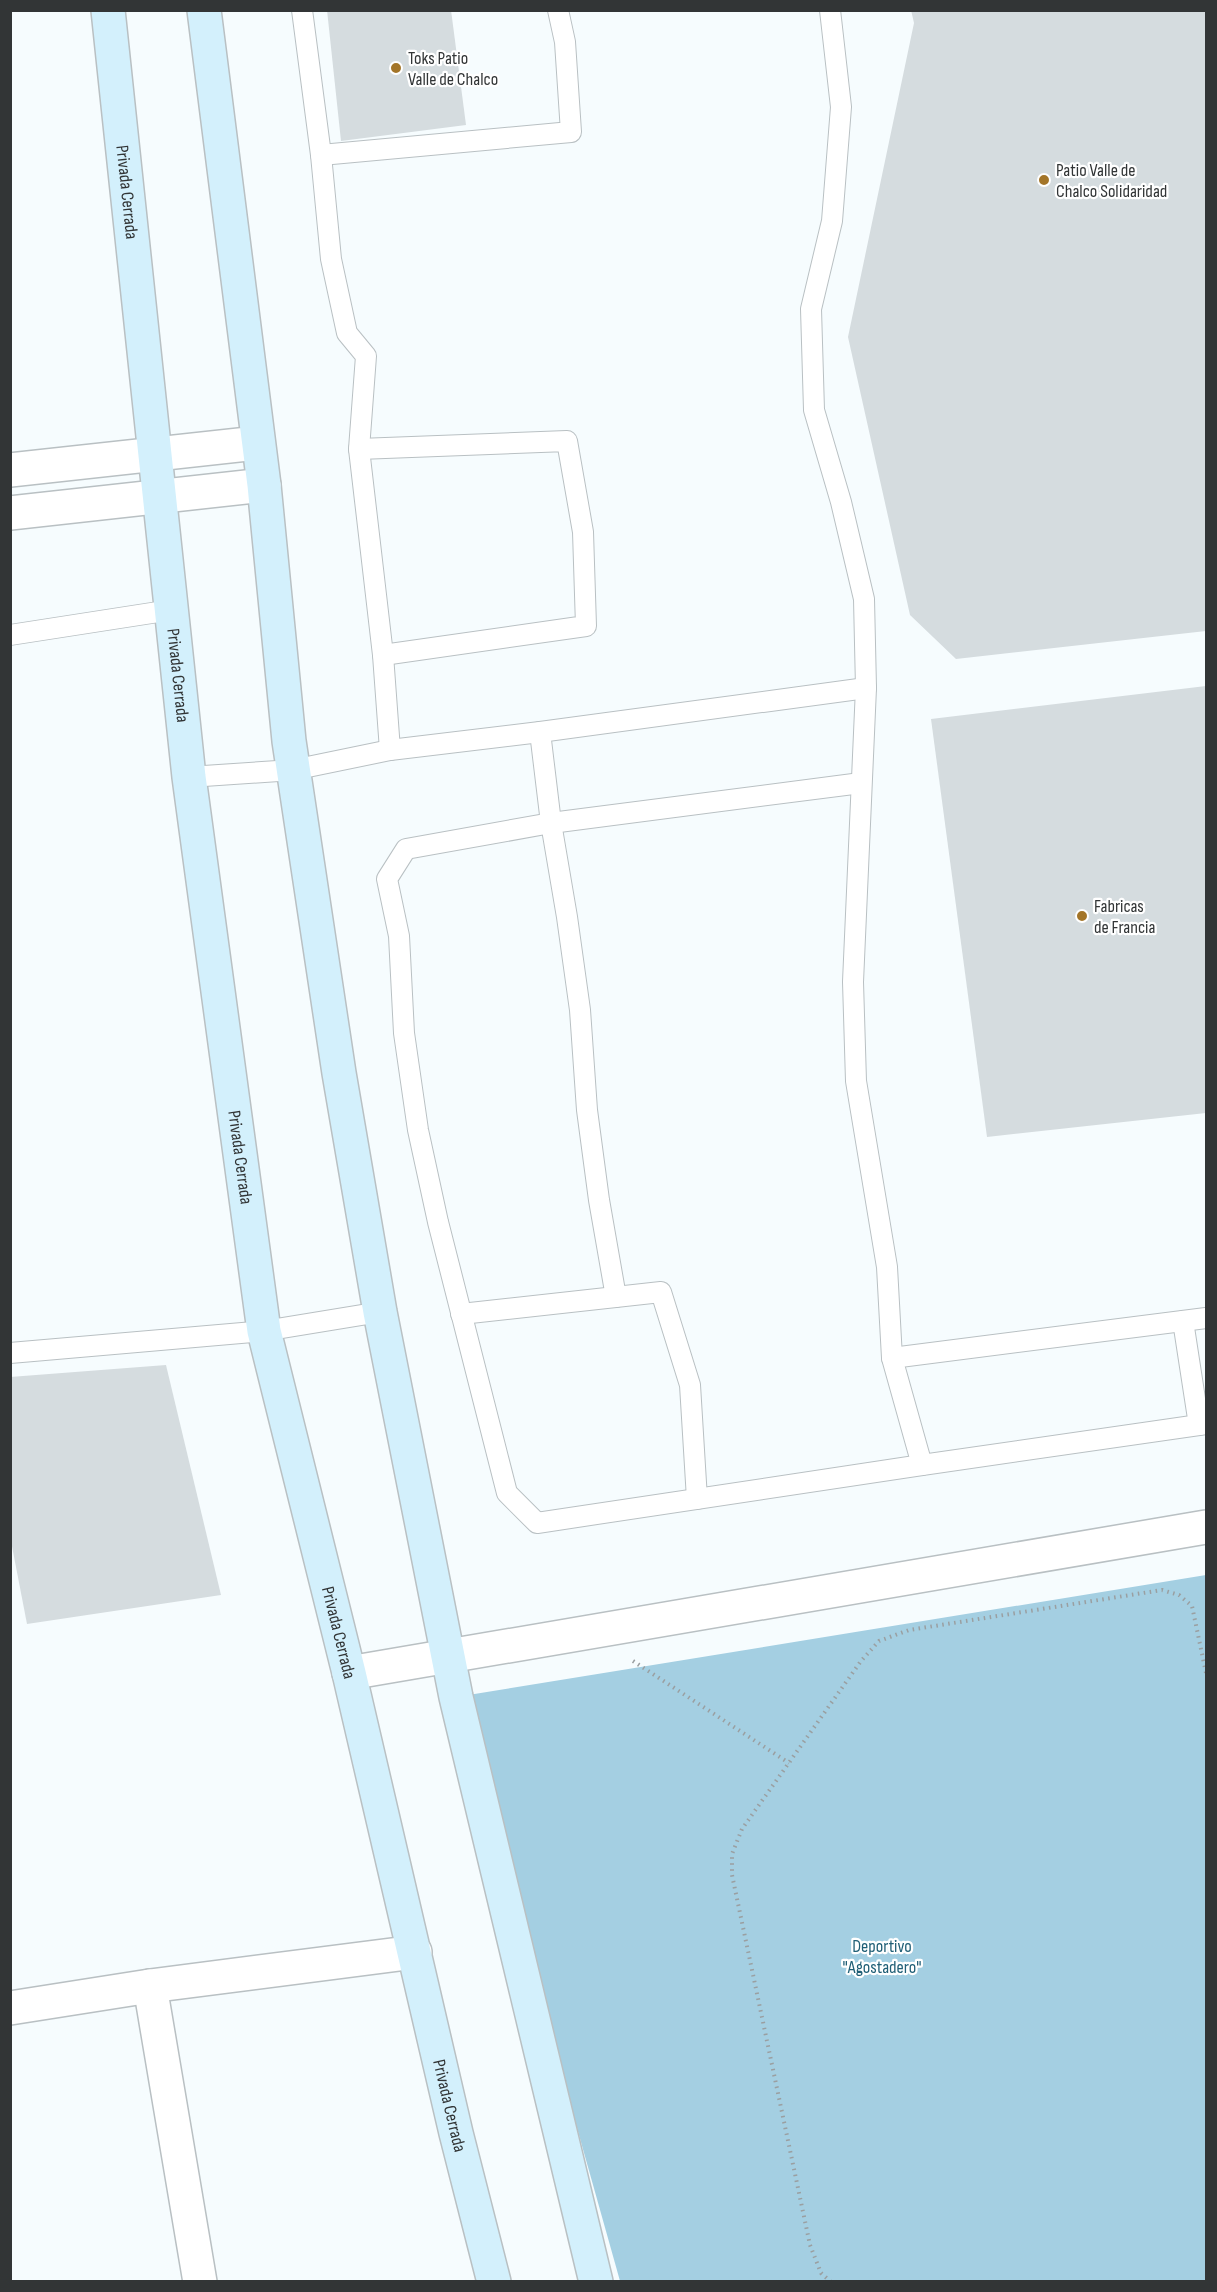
<svg xmlns="http://www.w3.org/2000/svg" width="1217" height="2292" viewBox="0 0 1217 2292" font-family="'Sofia Sans Condensed',sans-serif">
<style>
.green{fill:#a4cfe2}
.building{fill:#d5dcdf}
.lines{fill:none;stroke-linecap:round;stroke-linejoin:round}
.lane-casing{stroke:#b9c0c3;stroke-width:22}
.street-casing{stroke:#b9c0c3;stroke-width:36}
.secondary-casing{stroke:#b9c0c3;stroke-width:36}
.path{stroke:#9a9fa1;stroke-width:4;stroke-dasharray:1.5 4.5;stroke-linecap:butt}
.lane{stroke:#fff;stroke-width:20}
.street{stroke:#fff;stroke-width:33}
.secondary{stroke:#d3f0fc;stroke-width:33}
.poi-dot{fill:#a37528;stroke:#fff;stroke-width:2}
.labels{text-anchor:middle;dominant-baseline:central;stroke-width:4.5;stroke-linejoin:round;paint-order:stroke}
.poi-label{font-size:18px;fill:#323536;stroke:#fff;text-anchor:start}
.street-label{font-size:18px;fill:#323536;stroke:#fff}
.park-label{font-size:18px;fill:#205f76;stroke:#fff}
</style>
<rect width="100%" height="100%" fill="#f6fcfe"/>
<path class="green" d="M1206 1575V2281H620L456 1697Z"/>
<g class="building">
<path d="M327 10H451L466 125 341 141Z"/>
<path d="M911 10H1206V631L956 659 910 615 848 337 914 23Z"/>
<path d="M1206 686V1113L987 1137 931 719Z"/>
<path d="M166 1365 221 1595 27 1624 10 1536V1377Z"/>
</g>
<g class="lines">
<defs>
<g id="lane">
<path d="M302 10 321 155 331 259 347 333 366 356 359 449 383 655 390 750"/>
<path d="M830 10 841 107 832 221 811 309 814 410 841 502 864 599 866 688 853 982 856 1081 887 1267 892 1358 922 1465 1206 1424"/>
<path d="M321 155 571 132 565 42 558 10"/>
<path d="M359 449 567 441 583 532 586 626 383 655"/>
<path d="M10 635 171 610"/>
<path d="M540 732 551 823 567 917 580 1010 587 1110 599 1200 616 1297"/>
<path d="M189 777 293 770 390 750 540 732 866 688"/>
<path d="M861 783 551 823 406 849 387 879 399 936 404 1033 418 1130 438 1222 507 1493 537 1523 922 1465"/>
<path d="M461 1314 661 1292 690 1385 697 1499"/>
<path d="M1183 1321 1199 1425"/>
<path d="M10 1353 264 1331 380 1312"/>
<path d="M892 1358 1206 1318"/>
</g>
<g id="street">
<path d="M10 470 258 443"/>
<path d="M10 513 264 485"/>
<path d="M349 1673 1206 1527"/>
<path d="M150 1986 200 2282"/>
<path d="M10 2008 150 1986 415 1952"/>
</g>
<g id="secondary">
<path id="s1" d="M108 10 189 777 264 1331 349 1673 456 2133 494 2282"/>
<path d="M204 10 264 485 289 741 339 1073 380 1312 456 1697 596 2282"/>
</g>
</defs>
<use href="#lane" class="lane-casing"/>
<use href="#street" class="street-casing"/>
<use href="#secondary" class="secondary-casing"/>
<g class="path">
<path d="M633 1661 789 1763"/>
<path d="M831 2282 821 2273 810 2245 732 1875V1854L742 1829 861 1661 879 1641 909 1630 1162 1590 1179 1595 1192 1606 1206 1673"/>
</g>
<use href="#lane" class="lane"/>
<use href="#street" class="street"/>
<use href="#secondary" class="secondary"/>
</g>
<g class="poi-dot">
<circle cx="396" cy="68" r="6"/>
<circle cx="1044" cy="180" r="6"/>
<circle cx="1082" cy="916" r="6"/>
</g>
<g class="labels">
<g class="poi-label">
<text x="408" y="58">Toks Patio<tspan x="408" dy="21">Valle de Chalco</tspan></text>
<text x="1056" y="170">Patio Valle de<tspan x="1056" dy="21">Chalco Solidaridad</tspan></text>
<text x="1094" y="906">Fabricas<tspan x="1094" dy="21">de Francia</tspan></text>
</g>
<g class="street-label">
<text stroke="none"><textPath href="#s1" startOffset="183">Privada Cerrada</textPath></text>
<text stroke="none"><textPath href="#s1" startOffset="669">Privada Cerrada</textPath></text>
<text stroke="none"><textPath href="#s1" startOffset="1155">Privada Cerrada</textPath></text>
<text stroke="none"><textPath href="#s1" startOffset="1641">Privada Cerrada</textPath></text>
<text stroke="none"><textPath href="#s1" startOffset="2127">Privada Cerrada</textPath></text>
</g>
<g class="park-label">
<text x="882" y="1946">Deportivo<tspan x="882" dy="21">"Agostadero"</tspan></text>
</g>
</g>
<rect width="1217" height="2292" fill="none" stroke="#323536" stroke-width="24"/>
</svg>
